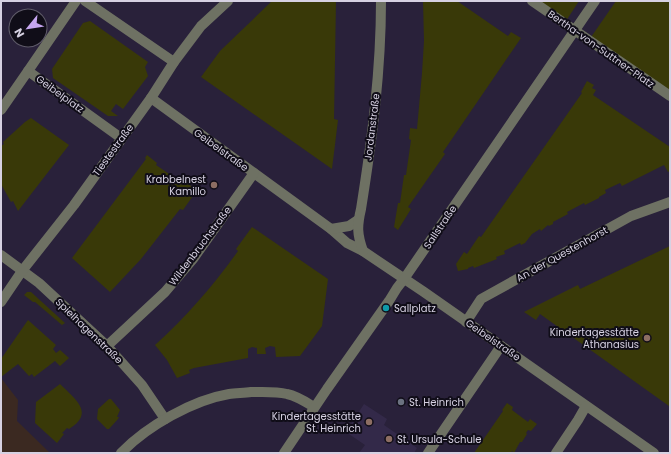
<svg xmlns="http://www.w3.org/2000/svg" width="671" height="454" viewBox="0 0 671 454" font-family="Poppins,sans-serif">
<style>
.industrial{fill:#3b2921}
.built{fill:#332949}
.green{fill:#393908}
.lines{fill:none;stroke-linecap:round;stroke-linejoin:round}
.minor{stroke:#6e7163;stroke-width:10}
.education-dot{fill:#8d6e63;stroke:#100d18;stroke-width:1.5}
.culture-dot{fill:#0f9aa8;stroke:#100d18;stroke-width:1.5}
.worship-dot{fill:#6b7280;stroke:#100d18;stroke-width:1.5}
.labels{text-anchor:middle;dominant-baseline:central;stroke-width:4;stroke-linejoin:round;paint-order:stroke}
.street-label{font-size:10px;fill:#d6d1e2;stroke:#100d18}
.poi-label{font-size:10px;fill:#d6d1e2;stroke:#100d18;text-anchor:end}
</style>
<rect width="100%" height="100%" fill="#29213a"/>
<path class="industrial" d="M1 378 18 400 17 421 50 453H1Z"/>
<path class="built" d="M364 404 387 419 384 425 417 448 414 453H359L365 445 346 432Z"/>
<g class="green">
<path d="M272 1H336L334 119 338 120 332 169 201 77 220 51Z"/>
<path d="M423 1H457L508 36 511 32 521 38 443 152 445 154 408 207 411 209 398 230 394 227 398 203H400L404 175H406L411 140 409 139 410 128 417 129 422 73 424 41Z"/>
<path d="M532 1H579L564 24Z"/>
<path d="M616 1H670V96L589 40Z"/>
<path d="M90 21 148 62 145 67 148 76 123 109 116 104 111 111 118 116H108L53 78 52 69 83 23Z"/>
<path d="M587 81 594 85 592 88 596 90 593 95 670 147V171L668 172 664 165 622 186 620 183 605 190 606 193 599 197V198L585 205 584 203 567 212 568 214 553 222V224L549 226 548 225 541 231 540 229 532 234 525 243 521 245 520 243 504 251 505 254 496 257 497 259 474 268 473 266 468 268V269L458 271 456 264 464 252 467 254 479 236 481 237 582 93 581 92Z"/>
<path d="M31 118 69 145 18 211 13 201 11 202 1 184V146L4 144 3 142 25 122Z"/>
<path d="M147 155 157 163 156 165 181 182 183 181 196 189 195 193 183 210 180 209 141 259 110 292 72 258 146 159 145 158Z"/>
<path d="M252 227 328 279 322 326 300 356 276 357 275 347 270 346 265 348 266 354H257V348L252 347 248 349V358L194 368 189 370 190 373 177 378 167 360 155 345C187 316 213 286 238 251L236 249Z"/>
<path d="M670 246V405L669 406 540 314 536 320 524 312 578 285 580 289Z"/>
<path d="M27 292H31L65 323 62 325 35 302H33L24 295Z"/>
<path d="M28 320 56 345 53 349 56 353 60 350 69 358 60 366 55 361 34 377 32 374 29 376 18 364 1 377V359Z"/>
<path d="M60 384C76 400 95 413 69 429L67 428 62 433 64 434 57 443 35 423 36 402Z"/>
<path d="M109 399H111L120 410 117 417H119L118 419 109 429H107L97 419 98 409Z"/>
<path d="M507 403 513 407 512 410 528 422 530 419 537 424 531 431 528 430 526 433 527 434 522 442H520L514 453 512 451 511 453H474L503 411 502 410Z"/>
</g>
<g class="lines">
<g class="minor">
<path d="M76 1 28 71 121 138"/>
<path d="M85 1 174 62"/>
<path d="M532 1 670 96"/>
<path d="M151 98 331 229 347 243 363 251 424 292 654 453"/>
<path d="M1 110 28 71"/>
<path d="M331 229 349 226 358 220"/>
<path d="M363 251C357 234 357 226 361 209 372 140 381 71 381 1"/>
<path d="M1 255 39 283 107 346 142 385 165 419"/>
<path d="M1 302 22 271 74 205 151 98 174 62 201 26 228 1"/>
<path d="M466 322 481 299 631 216 670 202"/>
<path d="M107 346 165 292 193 259 254 173"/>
<path d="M121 453C147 426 193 400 229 394 236 393 244 393 251 392 262 392 275 391 287 394 297 396 306 402 314 407"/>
<path d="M284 453 327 389 389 301 397 288 404 279 595 1"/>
<path d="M428 453 501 346"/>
<path d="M556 453 578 420 586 406"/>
</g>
</g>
<g class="education-dot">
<circle cx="214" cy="185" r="4"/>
<circle cx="647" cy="338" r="4"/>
<circle cx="369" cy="422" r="4"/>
<circle cx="389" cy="439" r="4"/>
</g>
<circle class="culture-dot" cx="386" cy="308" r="4"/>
<circle class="worship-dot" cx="401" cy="402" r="4"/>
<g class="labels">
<g class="street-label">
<text transform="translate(601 49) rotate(35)">Bertha-von-Suttner-Platz</text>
<text transform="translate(60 94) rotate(36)">Geibelplatz</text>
<text transform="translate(372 127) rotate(-83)">Jordanstraße</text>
<text transform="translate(113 150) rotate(-54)">Tiestestraße</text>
<text transform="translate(221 150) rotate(36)">Geibelstraße</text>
<text transform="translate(440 227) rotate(-56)">Sallstraße</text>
<text transform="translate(200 246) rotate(-53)">Wildenbruchstraße</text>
<text transform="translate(562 254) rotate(-29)">An der Questenhorst</text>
<text transform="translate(89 331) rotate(44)">Spielhagenstraße</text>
<text transform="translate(493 340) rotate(35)">Geibelstraße</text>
</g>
<g class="poi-label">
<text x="206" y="179">Krabbelnest<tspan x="206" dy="12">Kamillo</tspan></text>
<text x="394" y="308" text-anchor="start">Sallplatz</text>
<text x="639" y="332">Kindertagesstätte<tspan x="639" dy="12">Athanasius</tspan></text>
<text x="409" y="402" text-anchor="start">St. Heinrich</text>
<text x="361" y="416">Kindertagesstätte<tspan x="361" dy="12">St. Heinrich</tspan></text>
<text x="397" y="439" text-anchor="start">St. Ursula-Schule</text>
</g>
</g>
<rect width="671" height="454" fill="none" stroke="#d6d1e2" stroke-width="4"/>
<g transform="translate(28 28) rotate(240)"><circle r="19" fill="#100d18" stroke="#5f5b69"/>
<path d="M0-3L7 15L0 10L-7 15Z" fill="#c6a6f0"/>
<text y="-6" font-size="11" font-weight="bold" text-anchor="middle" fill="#d6d1e2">N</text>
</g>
</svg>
